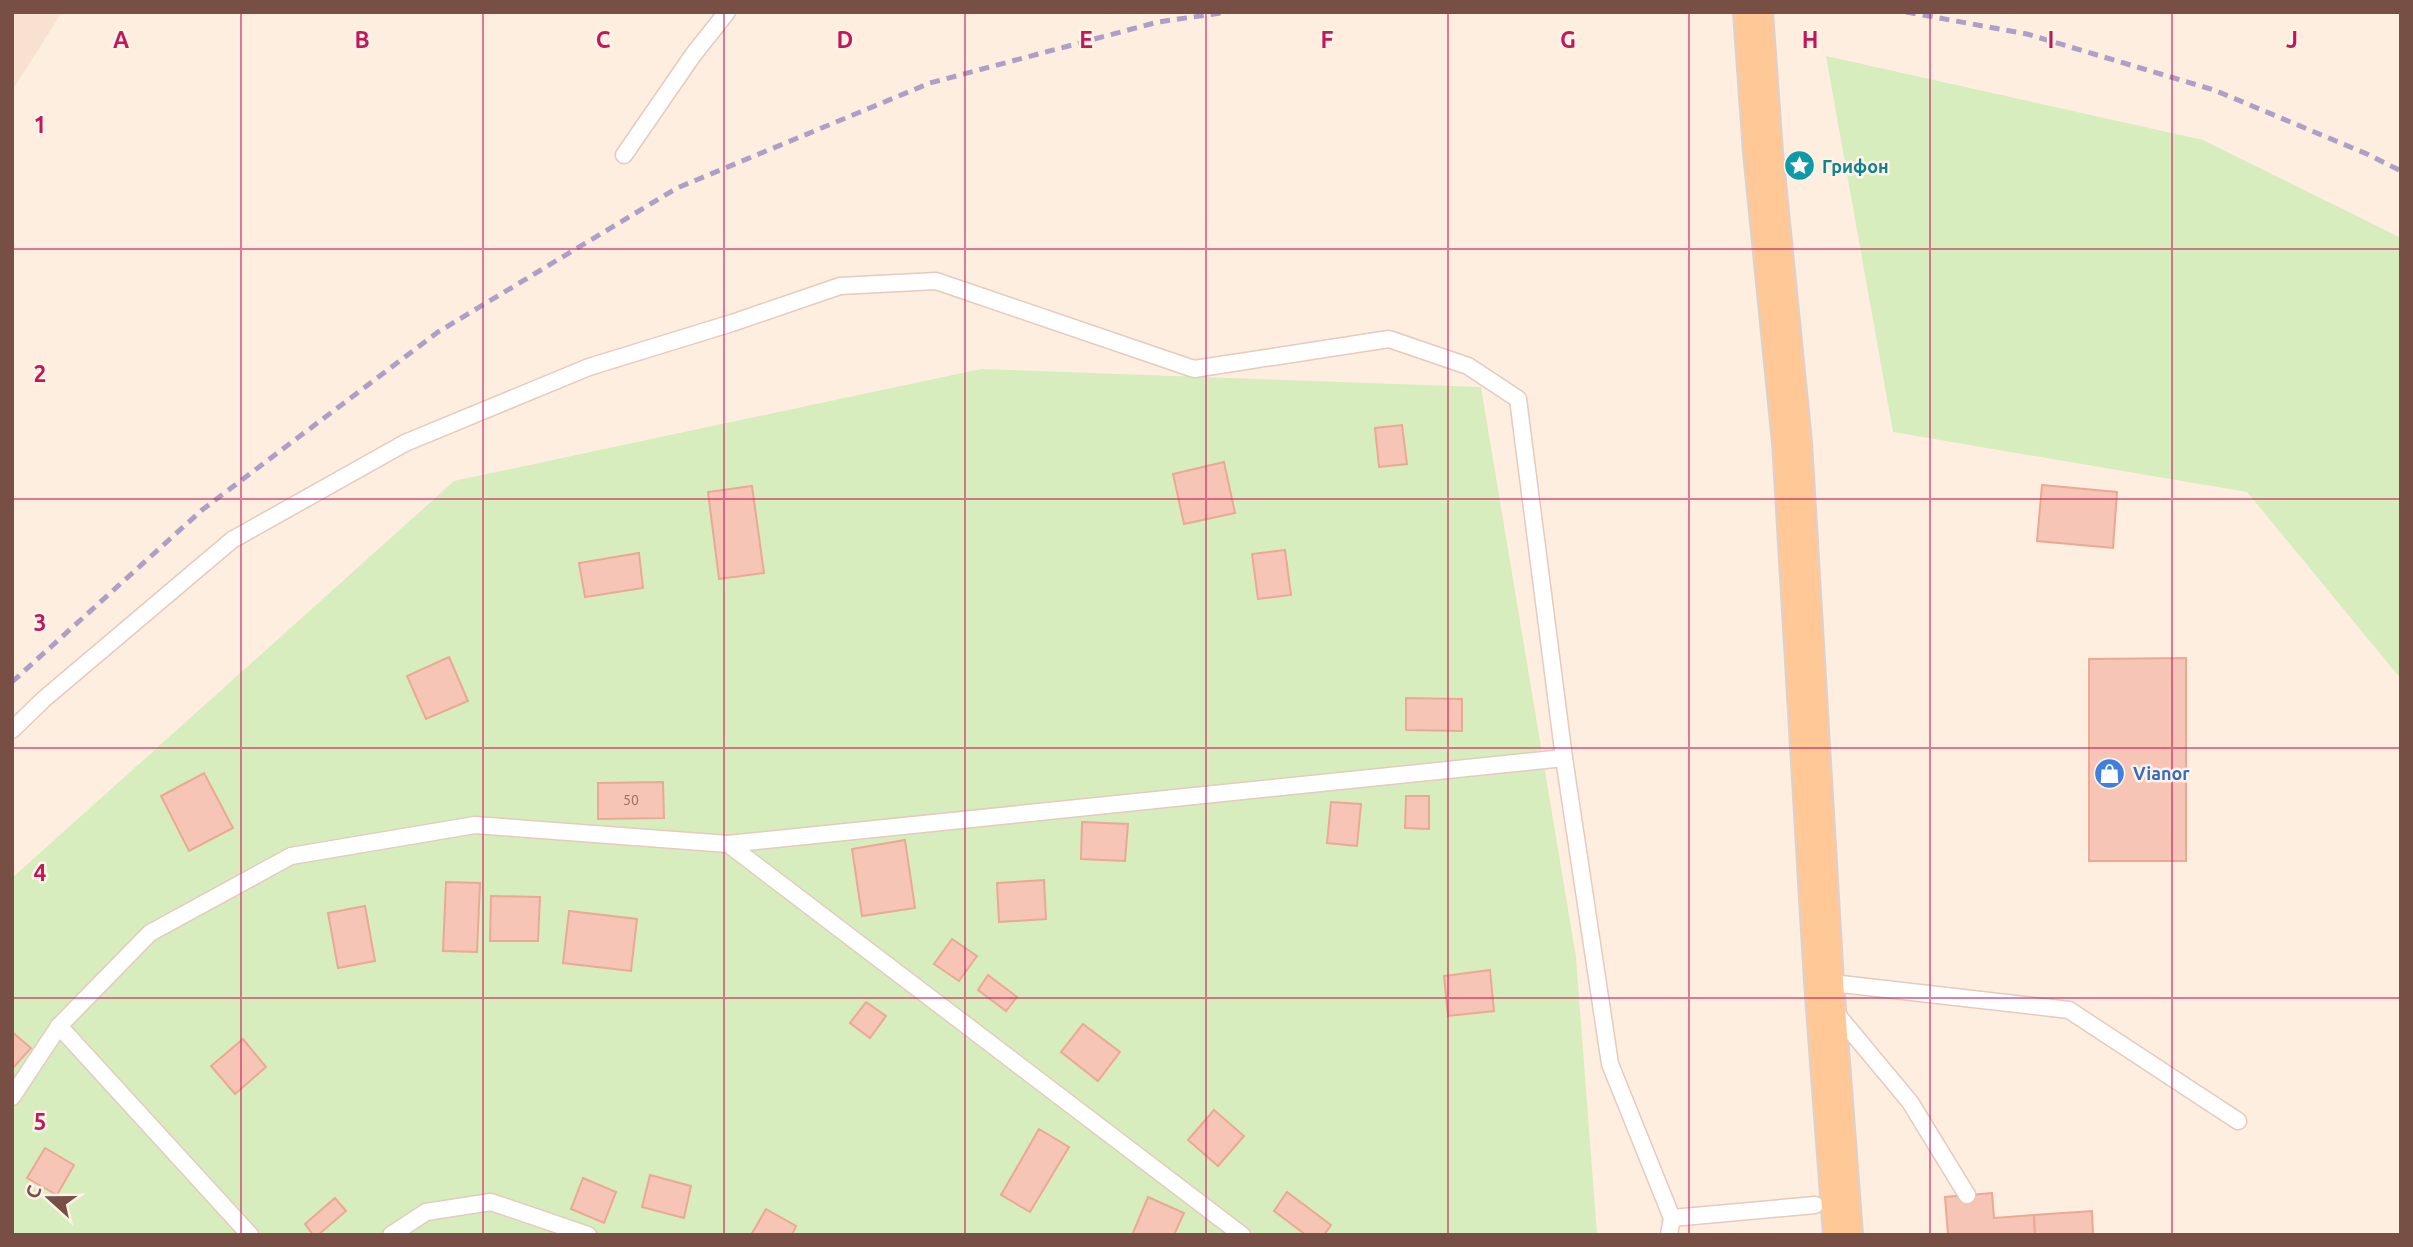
<svg xmlns="http://www.w3.org/2000/svg" width="2413" height="1247" viewBox="0 0 2413 1247" font-family="Ubuntu,sans-serif">
<style>
.residential{fill:#f9e1d1}
.green{fill:#d8edbd}
.building{fill:#f6c5b5;stroke:#eba894;stroke-width:2}
.lines{fill:none;stroke-linecap:round;stroke-linejoin:round}
.service-casing{stroke:#e5cabe;stroke-width:19}
.primary-casing{stroke:#dcd1cf;stroke-width:42}
.service{stroke:#fff;stroke-width:16}
.primary{stroke:#ffc896;stroke-width:38}
.rail{stroke:#ae9ec8;stroke-width:5;stroke-dasharray:10 7;stroke-linecap:butt}
.grid{fill:none;stroke:#c2185b;stroke-width:2;stroke-opacity:0.55}
.labels{text-anchor:middle;dominant-baseline:central;stroke-width:5;stroke-linejoin:round;paint-order:stroke}
.number-label{font-size:14px;fill:#976c61}
.culture-label{font-size:18px;font-weight:bold;fill:#0d838f;stroke:#fff3e8;text-anchor:start}
.shop-label{font-size:18px;font-weight:bold;fill:#366cbe;stroke:#fff3e8;text-anchor:start}
.grid-label{font-size:23px;text-anchor:middle;font-weight:bold;fill:#c2185b;stroke:#fff3e8;stroke-width:5;stroke-linejoin:round;paint-order:stroke}
</style>
<rect width="100%" height="100%" fill="#feeee0"/>
<path class="residential" d="M12 12H62L12 91Z"/>
<g class="green">
<path d="M1826 56 2203 140 2401 238V679L2247 492 1893 432Z"/>
<path d="M981 369 1481 387 1576 957 1597 1235H12V878L454 481Z"/>
</g>
<g class="building">
<path d="M1402 425 1407 464 1379 467 1375 428Z"/>
<path d="M1224 462 1235 513 1184 524 1173 474Z"/>
<path d="M2042 485 2117 492 2113 548 2037 541Z"/>
<path d="M752 486 764 573 719 579 708 492Z"/>
<path d="M1285 550 1291 595 1258 599 1252 554Z"/>
<path d="M639 553 643 588 585 597 579 563Z"/>
<path d="M449 657 468 701 426 719 407 676Z"/>
<path d="M2186 658V861H2089V659Z"/>
<path d="M1406 698 1462 699V731L1406 730Z"/>
<path d="M204 773 233 828 189 851 161 796Z"/>
<path d="M663 782 664 818 598 819V783Z"/>
<path d="M1406 796H1429V829L1405 828Z"/>
<path d="M1331 802 1361 804 1357 846 1327 843Z"/>
<path d="M1082 822 1128 824 1125 861 1081 859Z"/>
<path d="M905 840 915 908 862 916 852 849Z"/>
<path d="M1044 880 1046 919 999 922 997 883Z"/>
<path d="M446 882 480 883 477 952 443 951Z"/>
<path d="M491 896 540 897 538 941H490Z"/>
<path d="M365 906 375 961 338 968 328 913Z"/>
<path d="M569 911 637 919 631 971 563 963Z"/>
<path d="M952 939 977 956 959 981 934 964Z"/>
<path d="M1490 970 1494 1011 1448 1016 1444 976Z"/>
<path d="M988 975 1017 997 1006 1011 978 990Z"/>
<path d="M866 1002 886 1016 870 1038 850 1023Z"/>
<path d="M1083 1024 1120 1052 1098 1081 1061 1052Z"/>
<path d="M12 1032 31 1048 12 1069Z"/>
<path d="M243 1039 266 1067 235 1094 211 1066Z"/>
<path d="M1214 1110 1244 1136 1218 1166 1188 1140Z"/>
<path d="M1039 1129 1069 1147 1030 1212 1001 1195Z"/>
<path d="M45 1148 74 1165 57 1195 27 1178Z"/>
<path d="M650 1175 691 1186 684 1218 642 1207Z"/>
<path d="M583 1178 616 1192 604 1223 571 1209Z"/>
<path d="M1287 1192 1331 1225 1324 1235H1306L1274 1211Z"/>
<path d="M1992 1193 1994 1218 2034 1215 2035 1235H1948L1945 1197Z"/>
<path d="M1148 1197 1184 1213 1174 1235H1132Z"/>
<path d="M335 1198 346 1211 318 1235H313L305 1224Z"/>
<path d="M766 1209 796 1226 792 1235H751Z"/>
<path d="M2092 1211 2093 1235H2035L2034 1215Z"/>
</g>
<g class="lines">
<defs>
<g id="service">
<path d="M624 155 693 55 727 12"/>
<path d="M12 730 44 699 232 540 405 443 589 367 732 323 840 286 936 281 1194 369 1389 339 1468 366 1518 399 1564 758 1610 1064 1672 1218"/>
<path d="M728 844 1242 1235"/>
<path d="M1824 982 2069 1010 2238 1121"/>
<path d="M1836 1010 1840 1018 1910 1102 1967 1195"/>
<path d="M59 1026 250 1235"/>
<path d="M12 1097 59 1026 150 933 291 856 475 825 728 844 1564 758"/>
<path d="M391 1235 426 1212 491 1202 588 1235"/>
<path d="M1669 1235 1672 1218 1815 1205"/>
</g>
<path id="primary" d="M1753 12 1763 152 1792 442 1824 982 1843 1235"/>
</defs>
<use href="#service" class="service-casing"/>
<use href="#primary" class="primary-casing"/>
<use href="#service" class="service"/>
<use href="#primary" class="primary"/>
<g class="rail">
<path d="M1906 12 2027 34 2214 90 2367 154 2401 171"/>
<path d="M12 682 202 510 438 332 677 188 930 83 1158 22 1228 12"/>
</g>
</g>
<path class="grid" d="M241 12V1235M483 12V1235M724 12V1235M965 12V1235M1206 12V1235M1448 12V1235M1689 12V1235M1930 12V1235M2172 12V1235M12 249H2401M12 499H2401M12 748H2401M12 998H2401"/>
<defs>
<symbol id="sight-disc" viewBox="-11 -11 22 22"><circle r="9.5" fill="#0f9aa8" stroke="#fff3e8"/><path d="M0-6L1.8-2.2L6-1.7L2.9 1.2L3.7 5.4L0 3.3L-3.7 5.4L-2.9 1.2L-6-1.7L-1.8-2.2Z" fill="#fff"/></symbol>
<symbol id="shop-disc" viewBox="-11 -11 22 22"><circle r="9.5" fill="#3f7fe0" stroke="#fff3e8"/><path d="M-5-2.5h2.3a2.7 3.5 0 0 1 5.4 0H5L5.5 6h-11ZM-1.5-2.5h3a1.5 2.3 0 0 0-3 0Z" fill="#fff"/></symbol>
</defs>
<g fill-rule="evenodd">
<use href="#sight-disc" x="1782" y="148" width="35" height="35"/>
<use href="#shop-disc" x="2092" y="756" width="35" height="35"/>
</g>
<g class="labels">
<g class="number-label">
<text x="631" y="800">50</text>
</g>
<g class="culture-label">
<text x="1822" y="166">Грифон</text>
</g>
<g class="shop-label">
<text x="2133" y="773">Vianor</text>
</g>
</g>
<g class="grid-label">
<text x="121" y="48">A</text>
<text x="362" y="48">B</text>
<text x="603" y="48">C</text>
<text x="845" y="48">D</text>
<text x="1086" y="48">E</text>
<text x="1327" y="48">F</text>
<text x="1568" y="48">G</text>
<text x="1810" y="48">H</text>
<text x="2051" y="48">I</text>
<text x="2292" y="48">J</text>
<text x="40" y="133">1</text>
<text x="40" y="382">2</text>
<text x="40" y="631">3</text>
<text x="40" y="881">4</text>
<text x="40" y="1130">5</text>
</g>
<rect width="2413" height="1247" fill="none" stroke="#774f45" stroke-width="28"/>
<g transform="translate(49 1198) rotate(291)" stroke="#fff3e8" stroke-width="5" paint-order="stroke">
<path d="M0-5L12 26L0 18L-12 26Z" fill="#774f45"/>
<text y="-10" font-size="19" font-weight="bold" text-anchor="middle" fill="#774f45">С</text>
</g>
</svg>
